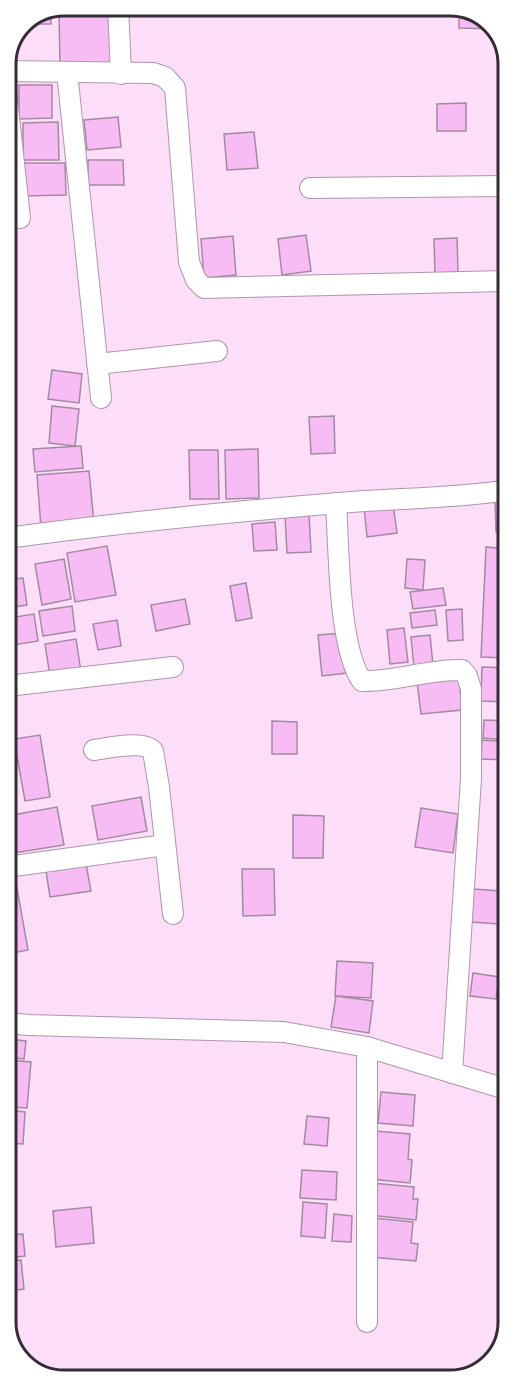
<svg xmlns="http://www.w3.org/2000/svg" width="515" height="1386" viewBox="0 0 515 1386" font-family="'IBM Plex Serif',serif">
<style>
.building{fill:#f8bcf5;stroke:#a489a2;stroke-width:1.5}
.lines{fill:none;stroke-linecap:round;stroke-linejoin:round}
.minor-casing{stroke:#b095af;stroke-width:22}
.minor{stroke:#fff;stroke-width:20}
.rim{fill:none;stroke:#362b36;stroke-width:3}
</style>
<rect width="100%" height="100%" fill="#fcdef9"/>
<g class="building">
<path d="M65 6H110L111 65 60 66 59 8Z"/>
<path d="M459 8 489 20 494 29 459 28Z"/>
<path d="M51 12V24H23V23Z"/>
<path d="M19 85H52V118L19 119Z"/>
<path d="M466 103V131H437V104Z"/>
<path d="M118 117 121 147 87 150 84 120Z"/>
<path d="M58 122 59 160H23V123Z"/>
<path d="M254 132 258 168 227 170 224 134Z"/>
<path d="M88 160H123L124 185H88Z"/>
<path d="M21 163H65L66 195 22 196Z"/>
<path d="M503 227H507V273H505Z"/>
<path d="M306 235 311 271 282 275 278 239Z"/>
<path d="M233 236 236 275 204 278 201 239Z"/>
<path d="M457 238 458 272 435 273 434 239Z"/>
<path d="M52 370 82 374 79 403 48 399Z"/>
<path d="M52 406 79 409 75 446 49 443Z"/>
<path d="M334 416 335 453 311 454 309 417Z"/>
<path d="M81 446 83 468 35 472 33 449Z"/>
<path d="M258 449 259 498 226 499 225 450Z"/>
<path d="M189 450H218L219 499H190Z"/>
<path d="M89 471 94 523 41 528 37 475Z"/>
<path d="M508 500V532H496L495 501Z"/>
<path d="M393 504 397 533 367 537 364 507Z"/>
<path d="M309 514 311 552 287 553 285 515Z"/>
<path d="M275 522 277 550 254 551 252 524Z"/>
<path d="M107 546 116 595 75 602 67 553Z"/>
<path d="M486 547 508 549V658L481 657Z"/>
<path d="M64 559 71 599 42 605 35 564Z"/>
<path d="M407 559 425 560 423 590 405 588Z"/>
<path d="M23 578 27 605 7 608V580Z"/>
<path d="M246 583 252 618 236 621 230 586Z"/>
<path d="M443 588 446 605 413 609 410 592Z"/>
<path d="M185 599 190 624 156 631 151 605Z"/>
<path d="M72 606 75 631 43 636 39 611Z"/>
<path d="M462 609 463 640 448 641 446 610Z"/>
<path d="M435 610 437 625 412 628 410 613Z"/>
<path d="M34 614 38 641 14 645 9 618Z"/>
<path d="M117 620 121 646 98 650 93 624Z"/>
<path d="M404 628 408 662 390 664 387 630Z"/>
<path d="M343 633 347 673 322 676 318 635Z"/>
<path d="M430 635 433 665 414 667 411 637Z"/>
<path d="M76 639 81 672 50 676 45 644Z"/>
<path d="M482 667 508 668V702L481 701Z"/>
<path d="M459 677 462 710 421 714 417 682Z"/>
<path d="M484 720 508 721 507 740 483 738Z"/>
<path d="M272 721 297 722V754H272Z"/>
<path d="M40 735 50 797 25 801 14 739Z"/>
<path d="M482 740 508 742V760L481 759Z"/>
<path d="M141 797 147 831 98 840 92 806Z"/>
<path d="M57 807 64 845 7 854V816Z"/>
<path d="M421 808 458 814 453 853 415 847Z"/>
<path d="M293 815 324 816 323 858H293Z"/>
<path d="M86 864 91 891 50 897 46 871Z"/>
<path d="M242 869H274L275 915 243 916Z"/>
<path d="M15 877 28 950 7 954V878Z"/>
<path d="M473 889 501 891 499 924 471 922Z"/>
<path d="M337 961 373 963 371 998 335 996Z"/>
<path d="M473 973 499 977 496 999 470 996Z"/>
<path d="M336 996 373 1001 369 1033 331 1027Z"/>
<path d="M9 1039 26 1041 24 1059 8 1057Z"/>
<path d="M8 1060 31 1062 27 1108 8 1107Z"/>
<path d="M381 1092 415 1095 413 1126 378 1123Z"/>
<path d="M8 1110 25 1112 23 1144 8 1143Z"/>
<path d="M307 1116 329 1118 327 1146 304 1144Z"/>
<path d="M375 1131 410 1134 408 1159 412 1160 410 1183 370 1179Z"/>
<path d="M302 1170 337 1172 336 1200 300 1198Z"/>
<path d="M372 1183 414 1187 413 1199H418L416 1220 369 1215Z"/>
<path d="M303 1202 327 1204 325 1238 301 1236Z"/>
<path d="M91 1207 94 1243 56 1247 53 1211Z"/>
<path d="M334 1214 352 1216 351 1242 332 1241Z"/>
<path d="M373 1218 413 1222 411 1243 418 1244 416 1261 370 1257Z"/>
<path d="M23 1234 25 1256 8 1258V1235Z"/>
<path d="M21 1260 24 1289 8 1291V1261Z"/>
</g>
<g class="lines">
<defs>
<g id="minor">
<path d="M118 6 121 74"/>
<path d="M6 71 153 73 165 77 175 88 189 262 196 280 204 288 507 281"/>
<path d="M67 72 101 398"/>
<path d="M6 90 20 218"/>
<path d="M310 188 507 186"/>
<path d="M97 364 217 351"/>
<path d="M336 503C339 546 338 647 362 681 396 682 428 669 462 670L467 676 471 689V778L452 1073"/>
<path d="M7 538C117 523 228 512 339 503 395 498 452 499 508 490"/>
<path d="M7 686 173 667"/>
<path d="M94 750C109 748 143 740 153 751L159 787 173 914"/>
<path d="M7 867 165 845"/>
<path d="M8 1023 28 1025 284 1032 367 1047 509 1090"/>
<path d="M367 1322V1047"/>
</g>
</defs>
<use href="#minor" class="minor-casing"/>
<use href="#minor" class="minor"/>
</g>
<path d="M0 0H515V1386H0ZM64 16H450A48 48 0 0 1 498 64V1322A48 48 0 0 1 450 1370H64A48 48 0 0 1 16 1322V64A48 48 0 0 1 64 16Z" fill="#fff" fill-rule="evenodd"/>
<path class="rim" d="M64 16H450A48 48 0 0 1 498 64V1322A48 48 0 0 1 450 1370H64A48 48 0 0 1 16 1322V64A48 48 0 0 1 64 16Z"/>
</svg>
